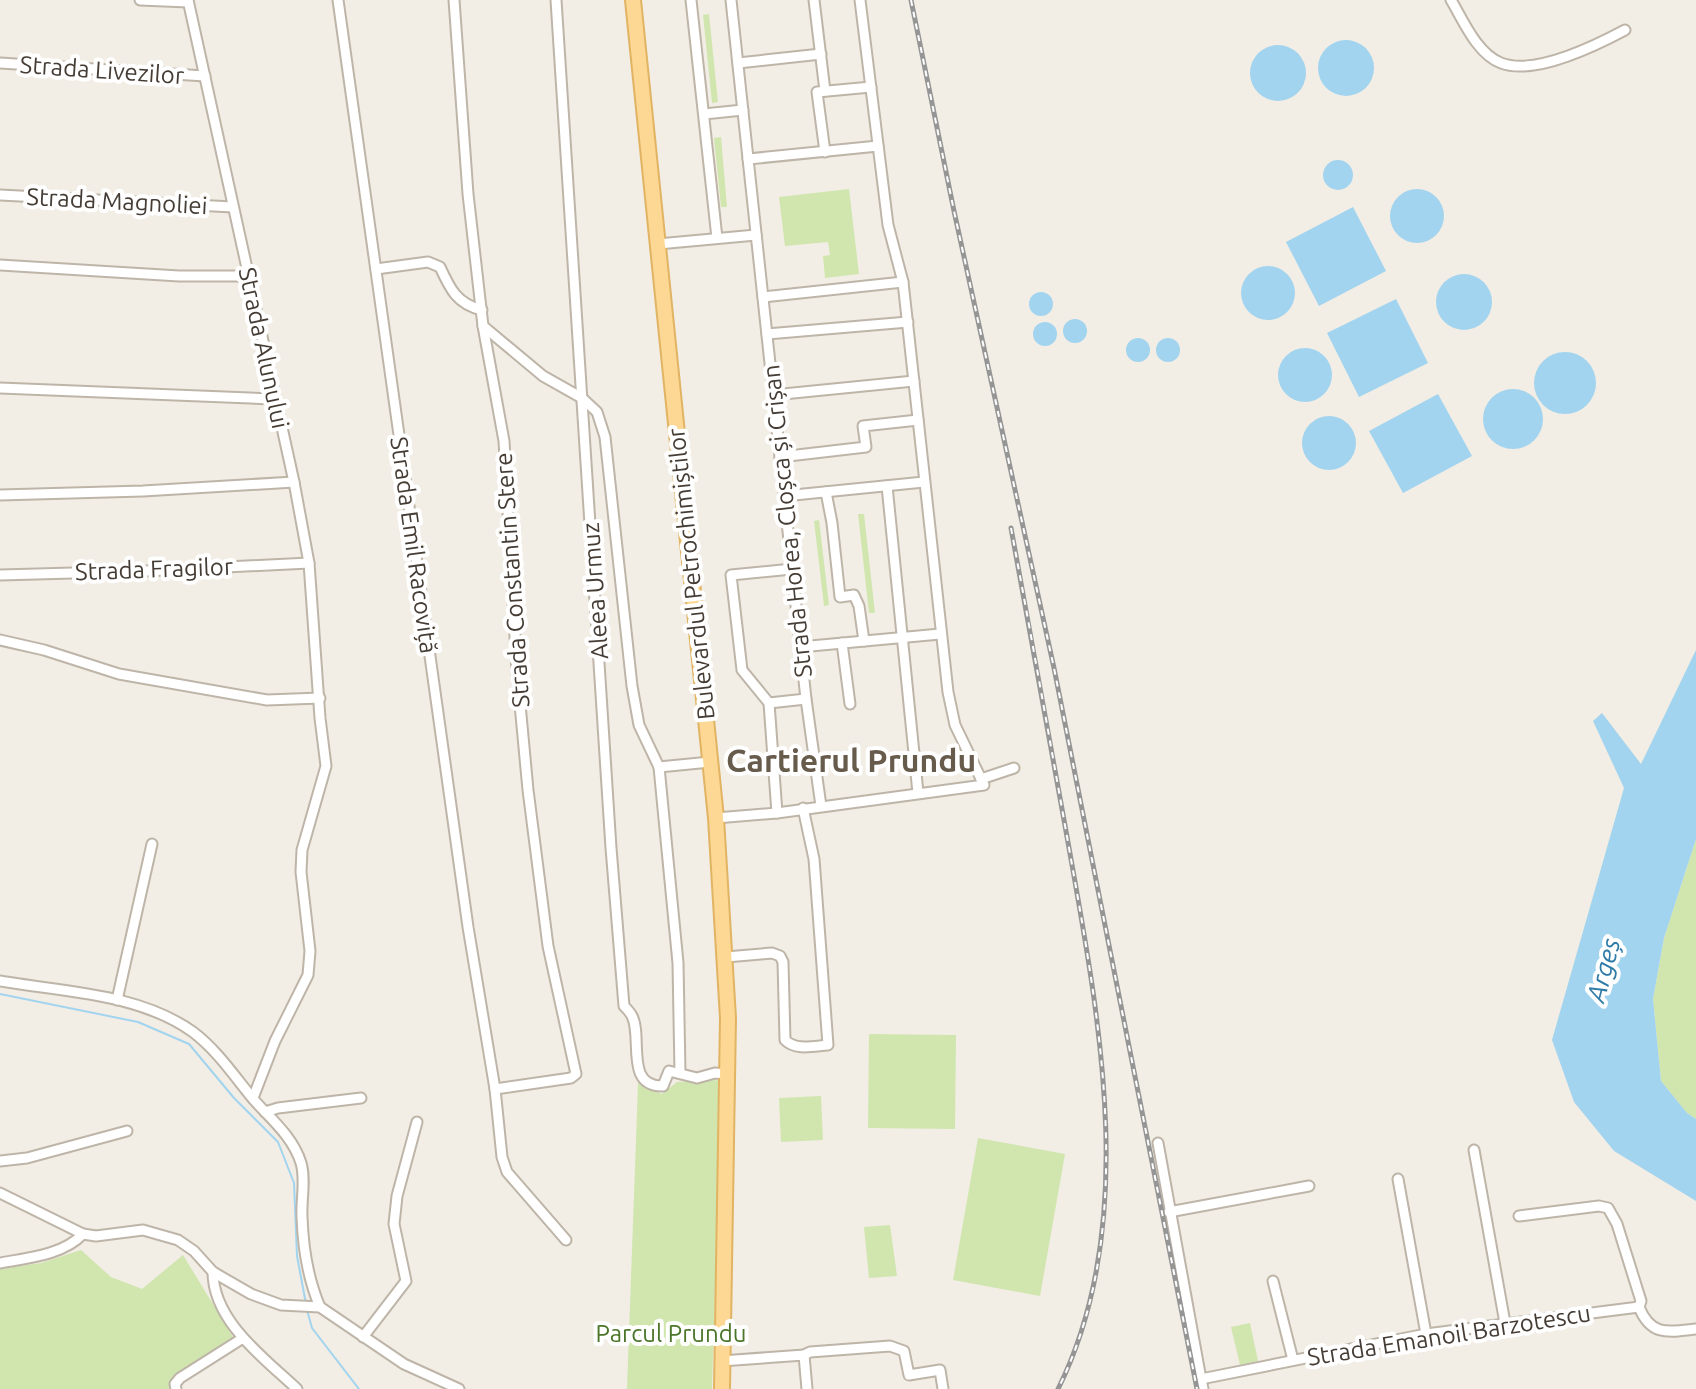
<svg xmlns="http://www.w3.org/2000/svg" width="1696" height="1389" viewBox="0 0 1696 1389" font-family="Ubuntu,sans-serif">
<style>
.green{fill:#d0e6ae}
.water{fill:#a2d4ef}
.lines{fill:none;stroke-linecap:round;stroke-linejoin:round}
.stream{stroke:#a2d4ef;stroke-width:2}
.minor-casing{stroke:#beb5a8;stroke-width:13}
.primary-casing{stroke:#e1b464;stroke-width:18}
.minor{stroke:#fff;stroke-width:9}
.primary{stroke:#fcd894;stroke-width:14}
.rail-casing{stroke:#959595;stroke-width:5}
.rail{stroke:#fff;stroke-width:2;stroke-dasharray:6;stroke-linecap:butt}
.labels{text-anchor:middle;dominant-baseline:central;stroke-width:8;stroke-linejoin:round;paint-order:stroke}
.street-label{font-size:24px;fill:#453d35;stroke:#fff}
.park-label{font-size:24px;fill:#4b7529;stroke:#fff}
.water-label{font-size:26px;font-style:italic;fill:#2e7ba7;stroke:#fff}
.district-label{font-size:32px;font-weight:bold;fill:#675b4c;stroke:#fff}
</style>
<rect width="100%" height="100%" fill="#f2eee5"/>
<g class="green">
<path d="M709 14 718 102 712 103 703 15Z"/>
<path d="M721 137 727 207H721L714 138Z"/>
<path d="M849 189 859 274 825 278 823 256 830 255 828 242 785 246 779 197Z"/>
<path d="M858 514H864L875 613H869Z"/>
<path d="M819 520 829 605 824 606 814 521Z"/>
<path d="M1696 839V1119L1687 1113 1661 1081 1653 999 1664 938Z"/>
<path d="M869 1034 956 1035 955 1129 868 1128Z"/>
<path d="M721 1080 712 1389H627L638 1083 662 1094 677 1082Z"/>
<path d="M821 1096 823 1140 781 1142 779 1098Z"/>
<path d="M978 1138 1065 1154 1040 1296 953 1280Z"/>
<path d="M890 1225 897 1276 869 1278 864 1227Z"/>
<path d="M81 1250 111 1277 142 1289 183 1255 233 1337 170 1384 171 1389H0V1269L41 1263Z"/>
<path d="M1250 1323 1258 1361 1240 1365 1231 1327Z"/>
</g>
<g class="water">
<circle cx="1346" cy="68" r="28"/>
<circle cx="1278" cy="73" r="28"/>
<circle cx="1338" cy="175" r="15"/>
<circle cx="1417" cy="216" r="27"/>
<path d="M1353 207 1386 271 1319 306 1286 242Z"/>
<circle cx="1268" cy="293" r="27"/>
<circle cx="1464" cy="302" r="28"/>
<circle cx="1041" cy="304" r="12"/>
<path d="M1396 299 1428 363 1359 397 1327 333Z"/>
<circle cx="1075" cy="331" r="12"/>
<circle cx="1045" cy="334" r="12"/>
<circle cx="1168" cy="350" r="12"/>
<circle cx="1138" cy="350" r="12"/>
<circle cx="1305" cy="375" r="27"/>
<circle cx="1565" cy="383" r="31"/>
<circle cx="1513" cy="419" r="30"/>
<path d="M1438 394 1472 456 1403 493 1369 431Z"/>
<circle cx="1329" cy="443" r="27"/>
<path d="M1696 650V839L1664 938 1653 999 1661 1081 1687 1113 1696 1119V1201L1614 1151 1574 1102 1552 1040 1624 788 1593 721 1602 713 1641 764Z"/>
</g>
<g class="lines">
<g class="stream">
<path d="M0 994 138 1022 189 1044 234 1098 278 1142 294 1183 297 1256 306 1304"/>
<path d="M307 1310 312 1328 359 1389"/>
</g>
<defs>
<g id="minor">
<path d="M140 0 188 2"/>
<path d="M188 0 294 482 309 563 320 718 326 766 302 850 301 872 310 951 308 975 275 1041 253 1098"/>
<path d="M338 0 468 927 495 1089 502 1157 507 1172 566 1240"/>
<path d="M454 0 468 194 483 326 504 441 517 672 528 790 548 946 576 1074 571 1078 495 1089"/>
<path d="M556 0 611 848 624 1006C627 1009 630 1012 632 1016 643 1037 624 1087 663 1086L669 1071 697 1078 715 1073 727 1074"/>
<path d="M691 0 717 238"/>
<path d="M731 0 806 699 821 806"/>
<path d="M814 0 825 91"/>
<path d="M1451 0C1463 20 1477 54 1501 63 1535 76 1595 46 1625 30"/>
<path d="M0 63 205 76"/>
<path d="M738 63 821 54"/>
<path d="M704 114 743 110"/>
<path d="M825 152 817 92 871 87"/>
<path d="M748 159 878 146"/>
<path d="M0 195 233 207"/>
<path d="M658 244 756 235"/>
<path d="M0 265 179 276H248"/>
<path d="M376 269 428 262 440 267C450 289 457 304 482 310"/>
<path d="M763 297 903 282"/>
<path d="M483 326 543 376 582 398 597 412 605 437 632 686 639 725 659 767 710 762"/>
<path d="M767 334 908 322"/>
<path d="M0 388 274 399"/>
<path d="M773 395 914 381"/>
<path d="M780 457 866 447 863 426 918 420"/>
<path d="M887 486 918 793"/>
<path d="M826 492 832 523 840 597 854 595 859 606 864 641"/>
<path d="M0 495 143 491 294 482"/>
<path d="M784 496 924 482"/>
<path d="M0 575 146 571 309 563"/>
<path d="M0 640 44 650 119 674 267 700 320 698"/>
<path d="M842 643 850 704"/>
<path d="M800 647 940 634"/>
<path d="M769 703 806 699"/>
<path d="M659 767 678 963 680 1073"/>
<path d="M981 779 1014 768"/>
<path d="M777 813 769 703 742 670 731 575 792 569"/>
<path d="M716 818 777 813 984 785 955 725 948 692 903 282 888 225 860 0"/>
<path d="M726 957 772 953 780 956 783 962 785 1040C796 1051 814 1046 828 1045L814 859 803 808"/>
<path d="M0 981C63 992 139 993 193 1032 217 1050 235 1077 254 1100 271 1119 293 1137 301 1163 306 1179 301 1200 302 1217 303 1247 308 1279 320 1307"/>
<path d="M117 1000 152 844"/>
<path d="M265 1112 278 1108 361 1098"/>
<path d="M1158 1143 1201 1379"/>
<path d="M1474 1150 1505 1323"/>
<path d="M0 1161 27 1158 127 1131"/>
<path d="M1398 1179 1426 1334"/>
<path d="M0 1193 83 1234 96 1236 143 1230 178 1240 194 1251 213 1272 251 1294 281 1305 320 1307 404 1364 459 1389"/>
<path d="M1169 1212 1309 1186"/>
<path d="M1519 1216 1599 1206 1608 1208 1617 1224 1641 1301 1639 1307"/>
<path d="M0 1263C28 1258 63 1255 83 1234"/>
<path d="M213 1272C213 1321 264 1358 297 1389"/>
<path d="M1273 1281 1293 1360"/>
<path d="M363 1337 406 1281 394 1224 397 1196 417 1122"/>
<path d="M804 1355 810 1352 890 1346 904 1351 909 1375 940 1370 943 1389"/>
<path d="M721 1361 804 1355 807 1389"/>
<path d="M176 1389 175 1384 180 1378 243 1338"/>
<path d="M1203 1389 1201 1379 1426 1334 1639 1307C1651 1337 1669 1332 1696 1329"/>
</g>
<path id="primary" d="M633 0 716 818 728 1018 722 1389"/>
</defs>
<use href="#minor" class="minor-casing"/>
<use href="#primary" class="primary-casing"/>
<use href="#minor" class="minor"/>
<use href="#primary" class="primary"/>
<defs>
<g id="rail">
<path d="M911 0 954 211 1054 668 1197 1389"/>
<path d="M1011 528C1030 629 1048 730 1066 831 1097 1007 1142 1221 1058 1389"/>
</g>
</defs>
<use href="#rail" class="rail-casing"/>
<use href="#rail" class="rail"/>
</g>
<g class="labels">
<g class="street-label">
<text transform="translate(102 70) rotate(4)">Strada Livezilor</text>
<text transform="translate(117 201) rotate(3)">Strada Magnoliei</text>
<text transform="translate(264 348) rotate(78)">Strada Alunului</text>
<text transform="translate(787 521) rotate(-96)">Strada Horea, Cloșca și Crișan</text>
<text transform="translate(414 545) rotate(82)">Strada Emil Racoviță</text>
<text transform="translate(154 569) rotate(-2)">Strada Fragilor</text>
<text transform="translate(691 574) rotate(-96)">Bulevardul Petrochimiștilor</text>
<text transform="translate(512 580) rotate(-94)">Strada Constantin Stere</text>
<text transform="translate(595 591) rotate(-94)">Aleea Urmuz</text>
<text transform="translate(1449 1335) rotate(-9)">Strada Emanoil Barzotescu</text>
</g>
<g class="park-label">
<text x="671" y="1333">Parcul Prundu</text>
</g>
<g class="water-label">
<text transform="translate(1603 970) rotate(-75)">Argeș</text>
</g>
<g class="district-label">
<text x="851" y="760">Cartierul Prundu</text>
</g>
</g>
</svg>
